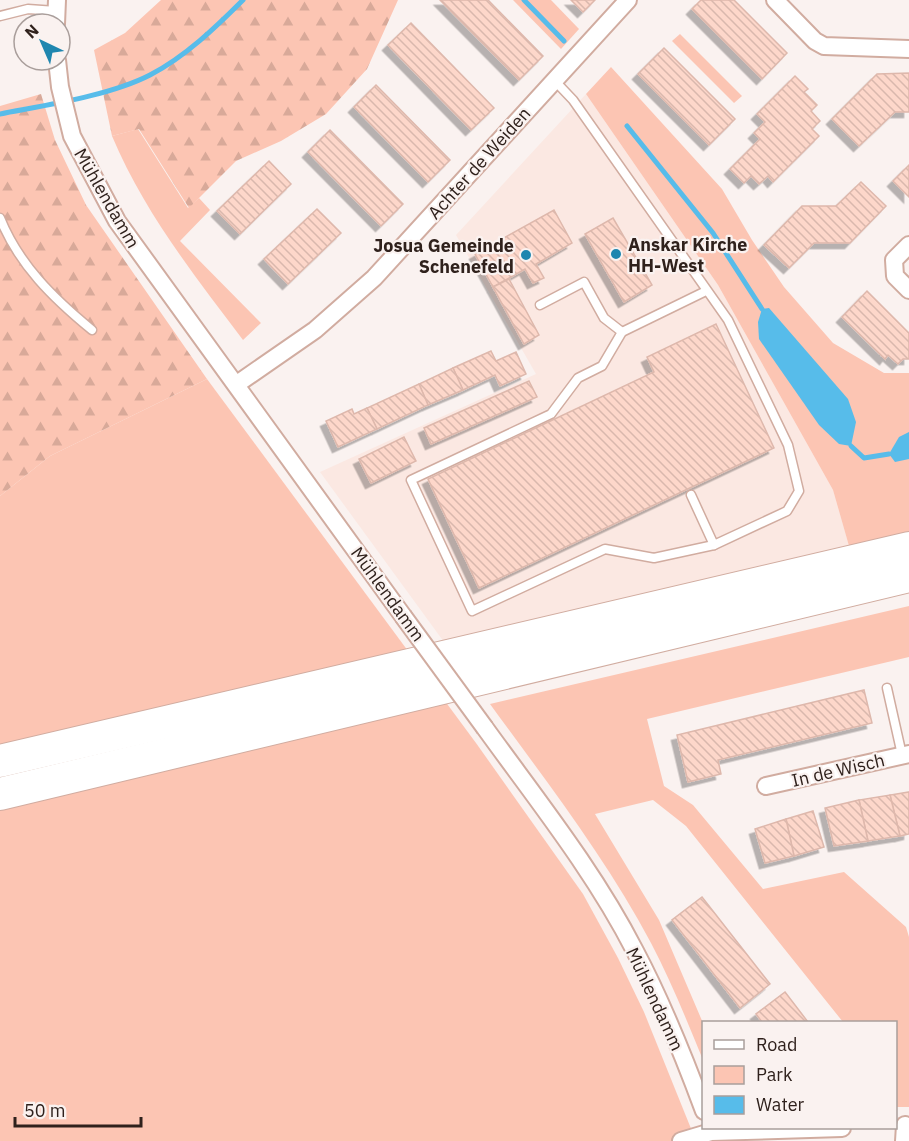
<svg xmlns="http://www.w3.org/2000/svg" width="909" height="1141" viewBox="0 0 909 1141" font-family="'IBM Plex Sans',sans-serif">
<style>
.built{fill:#fbe8e2}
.green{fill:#fcc5b3}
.forest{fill:url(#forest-firs)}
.water{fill:#57bcea}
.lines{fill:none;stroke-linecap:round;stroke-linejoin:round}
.stream{stroke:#57bcea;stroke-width:5}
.building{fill:url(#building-back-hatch);stroke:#deb8ac;stroke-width:1.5;filter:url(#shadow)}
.lane-casing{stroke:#d1aca0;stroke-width:11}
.street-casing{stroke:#d1aca0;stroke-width:20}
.highway-casing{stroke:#d1aca0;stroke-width:34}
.lane{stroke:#fff;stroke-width:8}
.street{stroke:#fff;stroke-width:16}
.highway{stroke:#fff;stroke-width:32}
.street-bridge-casing{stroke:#d1aca0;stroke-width:20;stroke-linecap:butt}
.street-bridge{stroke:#fff;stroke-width:16}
.poi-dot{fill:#1f86af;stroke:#faf2f0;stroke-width:2}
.labels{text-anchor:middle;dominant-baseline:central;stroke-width:4.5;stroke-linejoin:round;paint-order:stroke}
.street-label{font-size:18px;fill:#2f211c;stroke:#faf2f0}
.poi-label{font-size:18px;font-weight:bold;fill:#2f211c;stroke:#faf2f0;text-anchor:start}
</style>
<defs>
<pattern id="forest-firs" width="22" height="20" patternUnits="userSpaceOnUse" patternTransform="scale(1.5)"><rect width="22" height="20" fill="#fcc5b3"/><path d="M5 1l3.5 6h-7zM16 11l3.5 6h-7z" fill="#d8a999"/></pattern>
<pattern id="building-back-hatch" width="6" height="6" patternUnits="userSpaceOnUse" patternTransform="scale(1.5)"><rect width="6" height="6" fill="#fdd7ca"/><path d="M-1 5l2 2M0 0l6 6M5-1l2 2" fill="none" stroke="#d9b8ad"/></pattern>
<filter id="shadow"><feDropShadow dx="-5.5" dy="5.5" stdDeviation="0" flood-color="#0004"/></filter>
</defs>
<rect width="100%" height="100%" fill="#faf2f0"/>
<path class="built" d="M586 94 718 285 833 490 849 546 444 642 320 472 536 374 456 235Z"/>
<g class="green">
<path d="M513 0H551L579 29 561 49Z"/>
<path d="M680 34 742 96 734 103 672 41Z"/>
<path d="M611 67 722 189 752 240 784 287 833 343 884 373H909V532L849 546 833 490 718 285 586 94Z"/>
<path d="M138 129 188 208 199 198 210 210 180 241 261 323 243 340C194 275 144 212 112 136Z"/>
<path d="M207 379 476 743 583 894 618 958 644 1012 696 1141H0V496L50 456Z"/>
<path d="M909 606V657L647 719 664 786 693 805 763 889 844 872 906 927 909 937V1107H897L896 1022H843L686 826 653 800 595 814 659 920 703 1023V1060C687 1021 671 981 651 943 606 858 546 781 490 704Z"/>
</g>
<g class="forest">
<path d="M161 0H398L367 69 326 114 281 141 236 161 189 208 139 129 112 136 94 50 125 33Z"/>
<path d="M41 94 55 140 86 205 207 379 50 456 0 496V106Z"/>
</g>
<g class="water">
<path d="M769 308 848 399 856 422 851 446 839 444 819 425 759 339 758 322 762 309Z"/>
<path d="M909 432V459L895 462 889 454 899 437Z"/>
</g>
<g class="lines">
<g class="stream">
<path d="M524 0 564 41"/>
<path d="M0 114C46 105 109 96 150 75 185 57 216 27 243 0"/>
<path d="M627 126 713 233 762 309"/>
<path d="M851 446 864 458 889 454"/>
</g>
</g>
<g class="building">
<path d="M440 0H488L543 56 519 80Z"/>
<path d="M571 0H595L583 12Z"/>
<path d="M701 0H734L787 53 762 79 692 9Z"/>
<path d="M411 23 494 108 471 130 388 45Z"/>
<path d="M664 48 735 119 709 145 638 74Z"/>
<path d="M909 73V112H895L859 146 832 119 877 74Z"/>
<path d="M795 76 808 89 804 92 817 105 811 111 820 121 812 129 819 136 773 182 768 176 759 184 751 176 744 183 730 169 760 139 754 133 765 122 757 114Z"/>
<path d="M376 85 450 160 428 182 354 107Z"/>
<path d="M330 130 403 204 381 226 308 152Z"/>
<path d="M269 161 291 184 240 234 217 211Z"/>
<path d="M909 165V197L893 181Z"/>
<path d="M861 182 886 206 850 243H814L789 268 764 245 802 206H836Z"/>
<path d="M317 209 341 233 288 284 264 259Z"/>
<path d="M554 210 572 243 536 264 544 278 533 283 525 269 493 287 475 254Z"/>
<path d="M613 218 652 285 624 302 585 234Z"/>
<path d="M509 279 539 335 524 344 493 287Z"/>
<path d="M867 291 909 333V359H903L898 364 888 355 885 359 842 317Z"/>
<path d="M716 324 774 448 479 588 428 479 654 372 647 357Z"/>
<path d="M491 351 496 361 516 352 526 374 500 386 495 375 463 390 453 368Z"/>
<path d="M453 368 463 390 428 405 419 384Z"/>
<path d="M529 381 537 397 431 444 424 428Z"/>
<path d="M419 384 428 405 377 429 367 408Z"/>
<path d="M367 408 377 429 338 447 326 421 352 409 354 414Z"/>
<path d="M404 437 416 461 371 483 359 459Z"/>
<path d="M864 690 872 723 718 760 721 774 688 782 677 735Z"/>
<path d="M909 792V834L900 836 890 795Z"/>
<path d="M890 795 900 836 868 841 859 800Z"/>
<path d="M859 800 868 841 834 846 825 808Z"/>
<path d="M813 811 824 847 794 856 786 819Z"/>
<path d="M786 819 794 856 765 863 755 829Z"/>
<path d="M702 897 770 984 740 1008 672 920Z"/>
<path d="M785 992 808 1022H762L756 1014Z"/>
</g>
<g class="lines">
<defs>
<g id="lane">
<path d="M0 16 28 9 56 11"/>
<path d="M554 80 573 100 728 320 788 445 799 491 787 511 714 545 654 558 605 549 472 611 411 480 551 414 578 378 602 366 622 332 706 291"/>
<path d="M0 218C19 265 53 298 92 330"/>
<path d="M540 305 584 282 604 318 622 332"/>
<path d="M691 495 714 545"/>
<path d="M887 688 902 755"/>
</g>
<g id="street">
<path d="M775 0 815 41 824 46 909 49"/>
<path d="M56 24 57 0"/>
<path d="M57 60 60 87 72 136 117 221 403 616"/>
<path d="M909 245 894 260 895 276 909 290"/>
<path d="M237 384 315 330 374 278 628 0"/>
<path d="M485 728C537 800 594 871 635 951 662 1002 684 1057 704 1111"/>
<path d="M766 786 909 754"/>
<path d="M681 1141 711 1132 842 1128"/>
<path d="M904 1141 905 1125"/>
</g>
<g id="highway">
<path d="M0 761 909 548"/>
<path d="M0 794 909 576"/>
</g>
</defs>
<use href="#lane" class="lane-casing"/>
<use href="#street" class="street-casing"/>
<use href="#highway" class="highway-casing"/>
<use href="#lane" class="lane"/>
<use href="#street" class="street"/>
<use href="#highway" class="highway"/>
<defs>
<path id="street-bridge" d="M403 616 485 728"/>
</defs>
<use href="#street-bridge" class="street-bridge-casing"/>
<use href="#street-bridge" class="street-bridge"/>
</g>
<g class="poi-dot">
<circle cx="616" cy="254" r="6"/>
<circle cx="526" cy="255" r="6"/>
</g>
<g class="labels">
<g class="street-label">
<text transform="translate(479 163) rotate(-48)">Achter de Weiden</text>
<text transform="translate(107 198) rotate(60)">Mühlendamm</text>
<text transform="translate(388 594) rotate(54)">Mühlendamm</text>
<text transform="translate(838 770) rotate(-13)">In de Wisch</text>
<text transform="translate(655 999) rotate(65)">Mühlendamm</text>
</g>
<g class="poi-label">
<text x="628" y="244">Anskar Kirche<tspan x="628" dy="21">HH-West</tspan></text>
<text x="514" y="245" text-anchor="end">Josua Gemeinde<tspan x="514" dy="21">Schenefeld</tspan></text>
</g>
</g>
<rect x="702" y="1021" width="195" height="108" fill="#faf2f0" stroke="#a99e9b" stroke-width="1.5"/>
<rect x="714" y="1040" width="30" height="9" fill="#ffffff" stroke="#a99e9b" stroke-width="1.5"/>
<text x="756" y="1051" font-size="18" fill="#2f211c">Road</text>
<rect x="714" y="1066" width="30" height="18" fill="#fcc5b3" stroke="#a99e9b" stroke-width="1.5"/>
<text x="756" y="1081" font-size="18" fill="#2f211c">Park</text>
<rect x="714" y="1096" width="30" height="18" fill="#57bcea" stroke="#a99e9b" stroke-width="1.5"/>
<text x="756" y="1111" font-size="18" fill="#2f211c">Water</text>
<g transform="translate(42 42) rotate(316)"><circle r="28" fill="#faf2f0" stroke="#a99e9b" stroke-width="1.5"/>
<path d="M0-4.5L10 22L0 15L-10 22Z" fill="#1f86af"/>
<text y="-9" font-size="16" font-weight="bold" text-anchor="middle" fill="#2f211c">N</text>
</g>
<path d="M15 1117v9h126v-9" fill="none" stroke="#2f211c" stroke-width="3"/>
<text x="24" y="1117" font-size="18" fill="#2f211c" stroke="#faf2f0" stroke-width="4.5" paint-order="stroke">50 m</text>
</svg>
